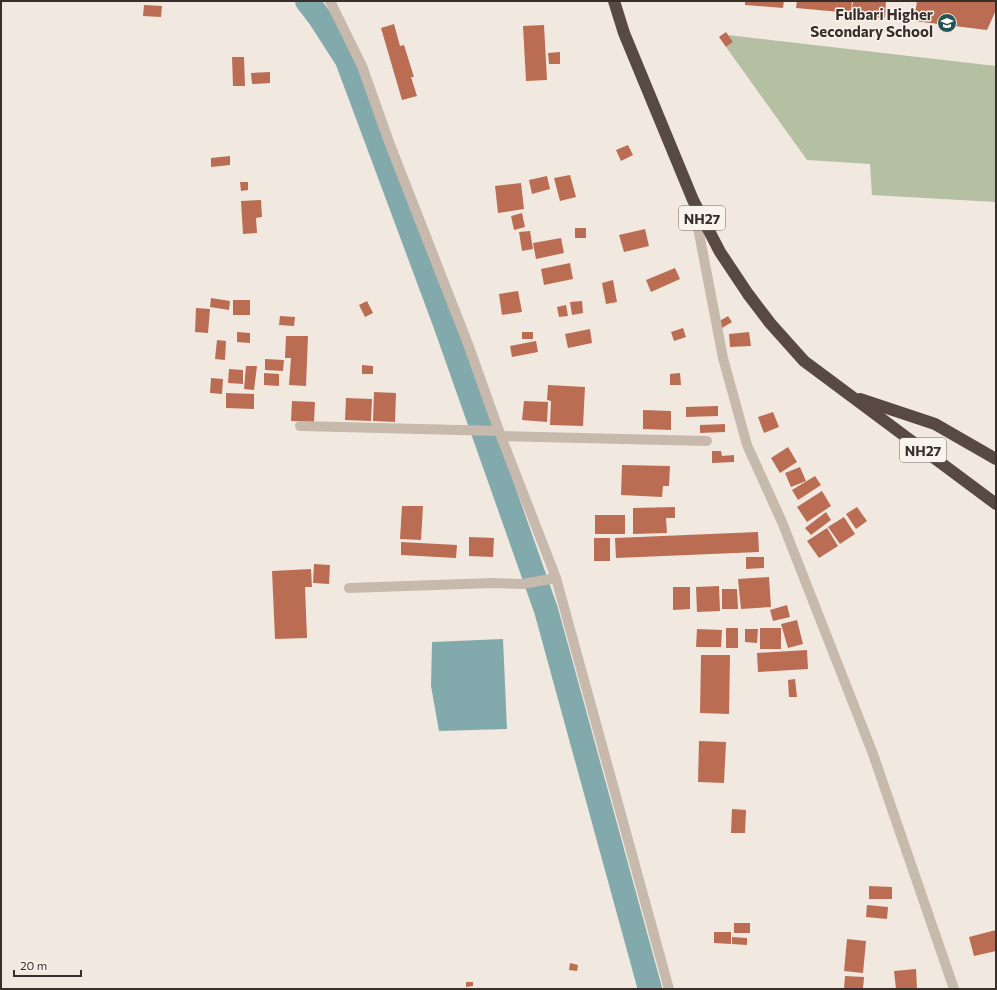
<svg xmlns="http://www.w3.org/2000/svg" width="997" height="990" viewBox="0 0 997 990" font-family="Commissioner,sans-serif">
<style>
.green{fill:#b5bfa1}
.water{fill:#82aaac}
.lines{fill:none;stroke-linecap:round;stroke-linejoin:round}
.canal{stroke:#82aaac;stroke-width:24}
.building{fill:#bb6d54}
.minor{stroke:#c8b9ad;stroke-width:10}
.highway{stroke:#584943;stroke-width:12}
.labels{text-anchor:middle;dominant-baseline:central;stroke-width:3;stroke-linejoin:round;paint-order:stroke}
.shield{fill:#f9f3ed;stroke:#726a65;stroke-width:1}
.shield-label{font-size:14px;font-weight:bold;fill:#382f2b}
.poi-label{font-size:15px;font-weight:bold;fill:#382f2b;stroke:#f9f3ed;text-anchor:end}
</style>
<rect width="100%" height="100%" fill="#f1e9e0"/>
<path class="green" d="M728 35 996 66V202L872 195 870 164 807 160 726 47 733 42Z"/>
<path class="water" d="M503 639 507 729 439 731 431 686 432 642Z"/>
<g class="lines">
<path class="canal" d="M307 1 320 18 347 60 444 321 546 610 650 989"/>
</g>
<g class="building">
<path d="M745 1H784L783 8 745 5Z"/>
<path d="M797 1H852L851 13 796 8Z"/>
<path d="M853 1H886L885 18 851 16Z"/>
<path d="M917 1H996V10L987 30 914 21Z"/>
<path d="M144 5 162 6 161 17 143 16Z"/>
<path d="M394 24 400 46 404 45 414 77H411L417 96 402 100 381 28Z"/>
<path d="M544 25 547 80 526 81 523 26Z"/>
<path d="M726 32 733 42 726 47 719 37Z"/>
<path d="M560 52V64H549L548 53Z"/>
<path d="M232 57H244L245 86H233Z"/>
<path d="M270 72V83L252 84 251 73Z"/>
<path d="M628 145 633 155 621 161 616 150Z"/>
<path d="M230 156V165L211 167V158Z"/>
<path d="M570 175 576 197 560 201 554 178Z"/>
<path d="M547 176 550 189 532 194 529 180Z"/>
<path d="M240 182H248V190L241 191Z"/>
<path d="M521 183 524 209 498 213 495 186Z"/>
<path d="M261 200 262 217 256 218 257 233 243 234 241 201Z"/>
<path d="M522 213 525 227 514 230 511 216Z"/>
<rect x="575" y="228" width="11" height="10"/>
<path d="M645 229 649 246 624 252 619 235Z"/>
<path d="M530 231 533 249 522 251 519 232Z"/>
<path d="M561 238 564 253 536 259 533 243Z"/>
<path d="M570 263 573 279 544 285 541 269Z"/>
<path d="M675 268 680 279 651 292 646 280Z"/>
<path d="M613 280 617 302 606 304 602 283Z"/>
<path d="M518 291 522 312 502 315 499 294Z"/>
<path d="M211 298 230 301 229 310 210 307Z"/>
<rect x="233" y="300" width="17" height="15"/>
<path d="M367 301 373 313 365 317 359 305Z"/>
<path d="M582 301 583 313 572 315 570 302Z"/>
<path d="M566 305 568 316 559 317 557 307Z"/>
<path d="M196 308 210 309 208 333 195 332Z"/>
<path d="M280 316 295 317 294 326 279 325Z"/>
<path d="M728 316 732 322 722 328 718 322Z"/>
<path d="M683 328 686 337 674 341 671 332Z"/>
<path d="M590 329 592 343 568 348 565 334Z"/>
<path d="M237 332 250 333V343L237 342Z"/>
<rect x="522" y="332" width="11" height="7"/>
<path d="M749 332 751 346 730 347 729 334Z"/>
<path d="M286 336H308L306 386 289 385 291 358H285Z"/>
<path d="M217 340 226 341 225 360 215 359Z"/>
<path d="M536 341 538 352 512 357 510 346Z"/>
<path d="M265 359 284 360 283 371 265 370Z"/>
<path d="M362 365 373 366V374H362Z"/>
<path d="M246 366H257L254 390 244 389Z"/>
<path d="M229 369 243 370V384L228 383Z"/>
<path d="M264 373 279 374V386L264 385Z"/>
<path d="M680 373 681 385H670V374Z"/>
<path d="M211 378 223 379 222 394 210 393Z"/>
<path d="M548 385 585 387 583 426 550 425 551 401 547 400Z"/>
<path d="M374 392 396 393 395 422 373 421Z"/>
<path d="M226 393 254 394V409L226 408Z"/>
<path d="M346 398 372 399 371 421 345 420Z"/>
<path d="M292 401 315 402 314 422 291 421Z"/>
<path d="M524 401 548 402 547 422 522 420Z"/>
<path d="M718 406V416L686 417V407Z"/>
<path d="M643 410 671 411V430L643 429Z"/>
<path d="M773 412 779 427 764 433 758 417Z"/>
<path d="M725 424V432L700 433V425Z"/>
<path d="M788 447 797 462 780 473 771 458Z"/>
<path d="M712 451H721L722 456 734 455V462L712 463Z"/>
<path d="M622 465 670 466 669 486H663L662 497 621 495Z"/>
<path d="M800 467 806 481 791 487 785 473Z"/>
<path d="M815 476 821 485 798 500 792 490Z"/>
<path d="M822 491 831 506 807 522 797 507Z"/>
<path d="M402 506H423L421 540 400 539Z"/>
<path d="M675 507V518H666L667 533 633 534V508Z"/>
<path d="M857 507 867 521 856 529 846 514Z"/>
<path d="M826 512 831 520 811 535 805 528Z"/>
<rect x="595" y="515" width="30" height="19"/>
<path d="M844 517 855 534 840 544 828 527Z"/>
<path d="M827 528 838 546 819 558 807 541Z"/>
<path d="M758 532 759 552 616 558 615 538Z"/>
<path d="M469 537 494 538 493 557 469 556Z"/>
<rect x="594" y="538" width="16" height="23"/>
<path d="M401 542 457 545 456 558 401 555Z"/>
<path d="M746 557H764V568L746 569Z"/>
<path d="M314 564 330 565 329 584 313 583Z"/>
<path d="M311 569 312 587H305L307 638 275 639 272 571Z"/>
<path d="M769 577 771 607 741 609 738 579Z"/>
<path d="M719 586 720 611 697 612 696 587Z"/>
<path d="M673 587H690V609L673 610Z"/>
<path d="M722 589H737L738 609H722Z"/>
<path d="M787 605 790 617 773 621 770 610Z"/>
<path d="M797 620 803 644 788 648 781 624Z"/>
<rect x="726" y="628" width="12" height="20"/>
<rect x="760" y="628" width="21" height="21"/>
<path d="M697 629 722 630 721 647H696Z"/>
<path d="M745 629H758L757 643 745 642Z"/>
<path d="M807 650 808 669 758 672 757 653Z"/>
<path d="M701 655H730L729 714 700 713Z"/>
<path d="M795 679 797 697H789L788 680Z"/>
<path d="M699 741 726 742 724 783 698 782Z"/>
<path d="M732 809 746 810 745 833H731Z"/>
<path d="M869 886 892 887V899H869Z"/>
<path d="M867 905 888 907 887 919 866 917Z"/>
<rect x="734" y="923" width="16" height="10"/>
<path d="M996 930V951L974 956 969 937Z"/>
<path d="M714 932H731V944L714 943Z"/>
<path d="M732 937 747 938V945L732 944Z"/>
<path d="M847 939 866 941 863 973 844 971Z"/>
<path d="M570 963 578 965 577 971 569 970Z"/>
<path d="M916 969 917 989H896L894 971Z"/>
<path d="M845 976 864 977 863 989H844Z"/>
<path d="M466 982H473V986L466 987Z"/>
</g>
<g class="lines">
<g class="minor">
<path d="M330 1 362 66 389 142 468 344 499 431 556 578 669 989"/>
<path d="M694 207 723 358 747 445 782 522 873 754 954 989"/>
<path d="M300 426 499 431"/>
<path d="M501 436 707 441"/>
<path d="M349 588 492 583 523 584 556 578"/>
</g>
<g class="highway">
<path d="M614 1 624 33 693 200 720 252 748 294 770 323 804 361 996 504"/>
<path d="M860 399 935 424 996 459"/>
</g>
</g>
<defs>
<symbol id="school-disc" viewBox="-11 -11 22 22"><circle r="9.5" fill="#245356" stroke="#f9f3ed"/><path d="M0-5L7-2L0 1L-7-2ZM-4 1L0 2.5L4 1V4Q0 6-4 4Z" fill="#fff"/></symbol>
</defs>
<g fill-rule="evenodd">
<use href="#school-disc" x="936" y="12" width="22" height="22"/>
</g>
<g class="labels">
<g class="shield">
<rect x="679" y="206" width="46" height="24" rx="3"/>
<rect x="900" y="438" width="46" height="24" rx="3"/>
</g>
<g class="shield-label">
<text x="702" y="218">NH27</text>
<text x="923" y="450">NH27</text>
</g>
<g class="poi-label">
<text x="933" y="14">Fulbari Higher<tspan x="933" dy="17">Secondary School</tspan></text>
</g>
</g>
<rect width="997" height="990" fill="none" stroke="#382f2b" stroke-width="4"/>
<path d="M14 970v6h67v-6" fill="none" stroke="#382f2b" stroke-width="2"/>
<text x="20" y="970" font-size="12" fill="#382f2b" stroke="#f9f3ed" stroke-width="3" paint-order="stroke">20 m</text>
</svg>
